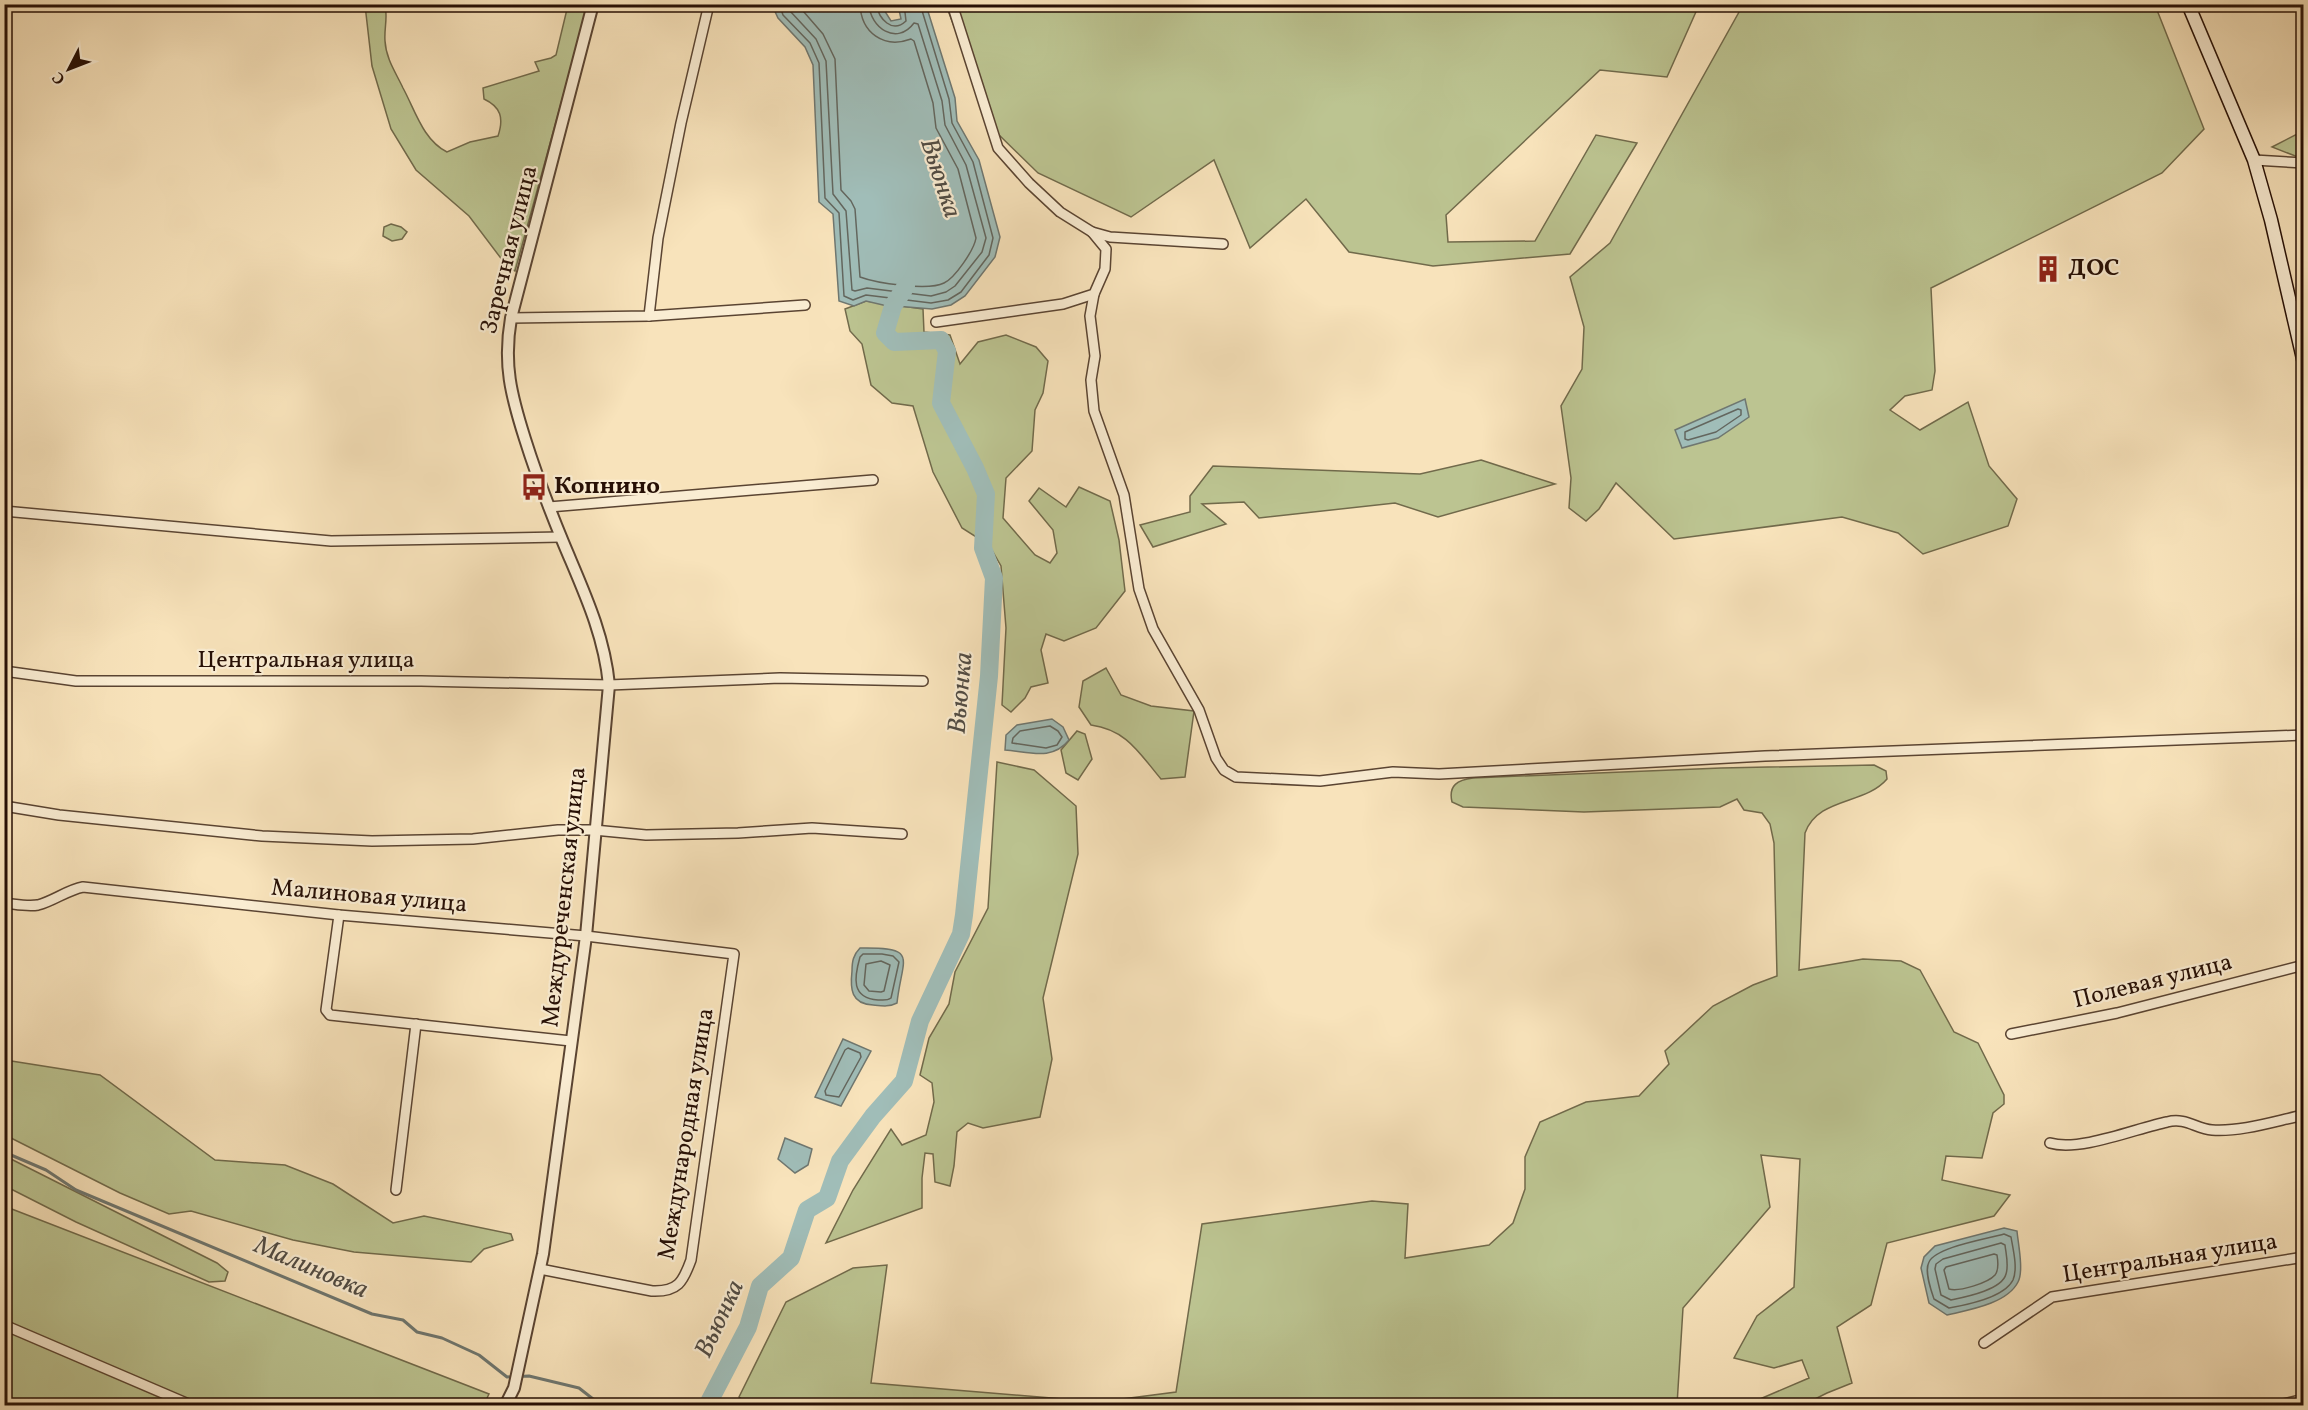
<svg xmlns="http://www.w3.org/2000/svg" width="2308" height="1410" viewBox="0 0 2308 1410" font-family="Vollkorn,serif">
<style>
.green{fill:#bcc491;stroke:#716a4b;stroke-width:1.5}
.water{fill:#a0bdb8;stroke:#6f7770;stroke-width:1.5}
.lines{fill:none;stroke-linecap:round;stroke-linejoin:round}
.shore{stroke:#63665e;stroke-width:1.5}
.stream{stroke:#6f7770;stroke-width:3}
.river{stroke:#a0bdb8;stroke-width:18}
.minor-casing{stroke:#5a4432;stroke-width:12}
.tertiary-casing{stroke:#5a4432;stroke-width:14}
.secondary-casing{stroke:#260f05;stroke-width:15}
.minor{stroke:#faedd3;stroke-width:9}
.tertiary{stroke:#faedd3;stroke-width:10}
.secondary{stroke:#faedd3;stroke-width:12}
.labels{text-anchor:middle;dominant-baseline:central;stroke-width:4.5;stroke-linejoin:round;paint-order:stroke}
.street-label{font-size:24px;fill:#260f05;stroke:#faedd3}
.poi-label{font-size:24px;font-weight:bold;fill:#260f05;stroke:#faedd3;text-anchor:start}
.water-label{font-size:26px;font-style:italic;fill:#514c44;stroke:#faedd3}
</style>
<rect width="100%" height="100%" fill="#f8e3bb"/>
<filter id="stains"><feTurbulence type="fractalNoise" baseFrequency=".00333" numOctaves="4"/><feColorMatrix values="0 0 0 0 .2 0 0 0 0 .09 0 0 0 0 .02 0 0 0 .5 -.17"/></filter>
<radialGradient id="worn" r=".72"><stop offset=".6" stop-color="#630" stop-opacity="0"/><stop offset="1" stop-color="#630" stop-opacity=".3"/></radialGradient>
<g class="green">
<path d="M365 5H385C388 18 384 28 385 41 386 59 396 73 403 88 415 110 423 140 447 152L470 142 498 136C504 118 501 107 484 99L483 88 539 71 535 62 551 58 556 55 568 5H588L515 271 506 265 469 216 416 170 391 129 372 66Z"/>
<path d="M946 5H1699L1667 77 1600 70 1446 215 1448 242 1535 241 1596 135 1637 143 1570 254 1433 266 1349 252 1306 199 1250 248 1214 160 1131 217 1038 173 993 129Z"/>
<path d="M1743 5H2155L2204 129 2162 173 1931 288 1935 371 1932 390 1905 396 1890 410 1920 430 1968 402 1989 466 2017 499 2008 526 1923 554 1898 533 1842 517 1674 539 1616 483 1599 509 1586 521 1569 508 1571 478 1561 406 1582 369 1584 327 1570 277 1610 243Z"/>
<path d="M2303 131V159L2272 147Z"/>
<path d="M391 224 401 227 407 232 402 239 392 241 383 236 384 227Z"/>
<path d="M866 301 923 309 924 332 950 335 960 364 978 342 1006 335 1036 347 1048 361 1043 393 1035 410 1032 451 1006 478 1003 518 1035 555 1050 563 1057 553 1053 530 1029 501 1039 488 1066 507 1079 487 1110 501 1119 540 1125 591 1096 628 1064 641 1046 634 1041 650 1048 683 1031 687 1025 698 1011 712 1002 705 1006 628 1001 566 989 545 962 528 933 472 913 406 892 403 871 385 862 344 850 331 845 309Z"/>
<path d="M1481 460 1555 484 1438 517 1395 503 1259 518 1244 502 1202 504 1226 524 1153 547 1140 525 1190 512V496L1213 466 1420 474Z"/>
<path d="M1106 668 1121 695 1151 706 1194 711 1185 777 1161 779C1139 753 1127 730 1091 725L1079 707 1083 681Z"/>
<path d="M1077 731 1085 734 1092 759 1078 780 1066 773 1061 750Z"/>
<path d="M997 762 1034 770 1076 806 1078 854 1043 998 1052 1059 1040 1117 983 1128 968 1123 957 1132 954 1166 950 1186 935 1182 933 1154 925 1153 922 1178V1208L826 1243 853 1190 891 1129 902 1145 926 1135 934 1102 932 1083 920 1075 929 1038 949 1004 955 972 988 908Z"/>
<path d="M1874 765 1886 771 1887 779C1865 805 1818 797 1805 833L1799 970 1863 959 1901 961 1920 970 1954 1032 1978 1043 2004 1095V1104L1993 1113 1982 1158 1946 1156 1942 1180 2010 1195 1994 1216 1887 1243 1871 1305 1837 1327 1852 1383 1827 1393 1803 1405H1746L1809 1378 1802 1360 1774 1368 1734 1358 1757 1316 1794 1287 1800 1159 1761 1155 1770 1207 1683 1308 1677 1405 752 1406 739 1397 786 1302 853 1268 887 1265 871 1383 1099 1402 1176 1392 1202 1224 1372 1201 1408 1204 1405 1258 1489 1245 1513 1223 1525 1189V1157L1540 1122 1586 1102 1639 1096 1669 1064 1665 1051 1713 1006 1753 985 1777 976 1774 843 1770 824 1762 813 1744 810 1737 799 1720 807 1584 812 1463 807 1452 802C1448 785 1458 780 1473 778L1721 768Z"/>
<path d="M5 1060 100 1075 215 1160 285 1165 333 1184 393 1223 424 1216 511 1234 513 1240 484 1249 471 1262 354 1252 293 1240 191 1211 169 1214 120 1193 5 1135Z"/>
<path d="M5 1156 217 1263 228 1272 225 1281 209 1282 76 1222 5 1186Z"/>
<path d="M4 1206 489 1394 483 1406 5 1405Z"/>
</g>
<g class="water">
<path d="M772 5H881L891 21 901 19 898 5H926L955 98 957 121 979 160 1000 237 995 257 965 296 951 305 932 309 883 305 866 301 854 306 839 301 833 214 819 202 813 65 805 47 778 18Z"/>
<path d="M1745 399 1749 417 1718 438 1682 448 1675 430Z"/>
<path d="M1052 719 1063 727 1069 740C1052 761 1030 752 1005 750L1006 735 1017 725Z"/>
<path d="M860 948C920 947 902 957 897 1003 889 1007 883 1006 873 1005 851 1004 850 989 852 971 852 962 853 955 860 948Z"/>
<path d="M843 1039 871 1051 841 1106 815 1097Z"/>
<path d="M785 1138 812 1149 808 1165 795 1173 778 1159Z"/>
<path d="M2004 1228 2017 1231C2018 1243 2024 1271 2018 1282 2007 1304 1968 1310 1947 1315L1929 1303 1921 1268 1924 1257 1935 1246Z"/>
</g>
<g class="lines">
<g class="shore">
<path d="M779 4 783 15 810 43 819 63 825 198 839 213 844 296 853 300 866 295 931 303 948 300 961 292 989 255 993 238 973 162 952 123 949 99 920 4"/>
<path d="M787 4 790 11 816 39 826 61 833 194 846 211 852 290 855 291 867 288 931 296 946 292 955 286 982 252 986 238 966 165 945 125 942 101 918 24 914 23C897 46 870 28 869 4"/>
<path d="M797 4 823 34 835 59 841 190 851 201 855 209 860 277C876 283 928 291 944 283 955 278 974 250 976 238L958 169 936 128 933 103 914 41 911 39C884 49 861 33 860 4"/>
<path d="M876 4C879 19 892 34 906 21L904 4"/>
<path d="M1738 409 1741 410V415L1716 432 1688 440 1685 439V432Z"/>
<path d="M1050 726 1058 731 1062 737 1057 745 1046 748 1012 743 1013 738 1020 731Z"/>
<path d="M882 954 893 956 899 962 891 998C887 1001 884 1000 878 1000 851 998 854 978 860 957L863 954Z"/>
<path d="M881 961 890 965 884 991 881 992 869 991 864 985 866 964Z"/>
<path d="M848 1048 860 1053 861 1057 839 1097 826 1095 825 1091 845 1050Z"/>
<path d="M2004 1234 2011 1237C2013 1249 2018 1268 2013 1280 2004 1298 1966 1305 1949 1308L1934 1299C1931 1290 1924 1271 1929 1262 1936 1247 1987 1239 2004 1234Z"/>
<path d="M2001 1243 2005 1245C2006 1254 2009 1265 2006 1274 2002 1290 1965 1297 1951 1300L1941 1295 1935 1269 1936 1264 1943 1259Z"/>
<path d="M1994 1254 1997 1255C1998 1261 1999 1270 1995 1275 1988 1283 1959 1292 1949 1289L1944 1270 1946 1267Z"/>
</g>
<path class="stream" d="M4 1152 46 1170 76 1190 372 1314 403 1320 417 1332 442 1338 479 1355 507 1377 529 1376 579 1388 602 1406"/>
<path class="river" d="M707 1406 748 1327 760 1286 791 1258 807 1210 827 1198 840 1161 873 1116 904 1081 920 1021 961 934 964 915 989 676 994 578 983 548 986 494 975 468 941 403 947 351 941 340 894 342 885 333 893 306 906 286"/>
<defs>
<g id="minor">
<path d="M952 4 998 148 1029 183 1060 212 1092 232 1110 237 1223 244"/>
<path d="M2254 160 2304 163"/>
<path d="M1094 294 1090 316 1095 356 1091 380 1094 411 1124 495 1139 589 1153 629 1199 710 1216 758 1224 770 1236 777 1320 781 1393 772 1439 774 1765 756 2304 735"/>
<path d="M649 316 658 238 681 123 709 4"/>
<path d="M511 318 649 316 805 305"/>
<path d="M936 322 1063 304 1094 294 1105 269 1106 249 1092 232"/>
<path d="M549 507 873 480"/>
<path d="M4 511 331 541 561 537"/>
<path d="M4 671 76 681H421L609 685 780 678 923 681"/>
<path d="M4 806 59 815 262 836 372 841 473 839 558 830H594L646 835 738 833 812 828 902 834"/>
<path d="M4 903C15 904 27 907 38 905 54 901 67 890 83 887L339 915 586 936 734 954 691 1260C683 1282 678 1292 652 1291L540 1269"/>
<path d="M339 915 326 1010 330 1015 571 1041"/>
<path d="M2011 1034 2117 1013 2304 965"/>
<path d="M2050 1143C2080 1152 2137 1128 2167 1122 2186 1117 2196 1129 2212 1130 2242 1132 2275 1121 2304 1115"/>
<path d="M396 1190 416 1024"/>
<path d="M4 1325 193 1406"/>
<path d="M1984 1343 2052 1297 2304 1257"/>
<path d="M2275 1406 2304 1399"/>
</g>
<path id="tertiary" d="M505 1406 514 1388 543 1254 586 936 609 685C604 633 583 590 563 542 549 508 536 474 525 439 511 395 503 364 511 318L593 4"/>
<path id="secondary" d="M2188 4 2254 160 2271 220 2304 363"/>
</defs>
<use href="#minor" class="minor-casing"/>
<use href="#tertiary" class="tertiary-casing"/>
<use href="#secondary" class="secondary-casing"/>
<use href="#minor" class="minor"/>
<use href="#tertiary" class="tertiary"/>
<use href="#secondary" class="secondary"/>
</g>
<defs>
<symbol id="building-bare" viewBox="-9 -9 18 18"><path d="M-4-6H4V6H1V3H-1V6H-4ZM-2.5-4.3h1.7v1.8h-1.7ZM.8-4.3h1.7v1.8H.8ZM-2.5-1h1.7V.8h-1.7ZM.8-1h1.7V.8H.8Z" fill="#8f2418" stroke="#faedd3" stroke-width="2.5" paint-order="stroke"/></symbol>
<symbol id="bus-bare" viewBox="-9 -9 18 18"><path d="M-5-6H5V4H4V6H2V4H-2V6H-4V4H-5ZM-3.5-4V0h7V-4ZM-3.5 1.2v1.5H-2V1.2ZM2 1.2v1.5H3.5V1.2Z" fill="#8f2418" stroke="#faedd3" stroke-width="2.5" paint-order="stroke"/></symbol>
</defs>
<g fill-rule="evenodd">
<use href="#building-bare" x="2029" y="250" width="38" height="38"/>
<use href="#bus-bare" x="515" y="468" width="38" height="38"/>
</g>
<g class="labels">
<g class="street-label">
<text transform="translate(510 250) rotate(-76)">Заречная улица</text>
<text x="306" y="661">Центральная улица</text>
<text transform="translate(369 897) rotate(5)">Малиновая улица</text>
<text transform="translate(565 897) rotate(-84)">Междуреченская улица</text>
<text transform="translate(2153 982) rotate(-14)">Полевая улица</text>
<text transform="translate(687 1134) rotate(-81)">Международная улица</text>
<text transform="translate(2170 1259) rotate(-9)">Центральная улица</text>
</g>
<g class="poi-label">
<text x="2068" y="269">ДОС</text>
<text x="554" y="487">Копнино</text>
</g>
<g class="water-label">
<text transform="translate(940 178) rotate(72)">Вьюнка</text>
<text transform="translate(961 693) rotate(-85)">Вьюнка</text>
<text transform="translate(311 1268) rotate(23)">Малиновка</text>
<text transform="translate(720 1319) rotate(-65)">Вьюнка</text>
</g>
</g>
<rect width="2308" height="1410" fill="none" stroke="#f8e3bb" stroke-width="24"/>
<rect x="6" y="6" width="2296" height="1398" fill="none" stroke="#260f05" stroke-width="3"/>
<rect x="12" y="12" width="2284" height="1386" fill="none" stroke="#260f05" stroke-width="1.5"/>
<g transform="translate(69 69) rotate(228)" stroke="#faedd3" stroke-width="4.5" paint-order="stroke">
<path d="M0-4.5L10 22L0 15L-10 22Z" fill="#260f05"/>
<text y="-9" font-size="16" font-weight="bold" text-anchor="middle" fill="#260f05">С</text>
</g>
<rect width="100%" height="100%" filter="url(#stains)"/>
<rect width="100%" height="100%" fill="url(#worn)"/>
</svg>
